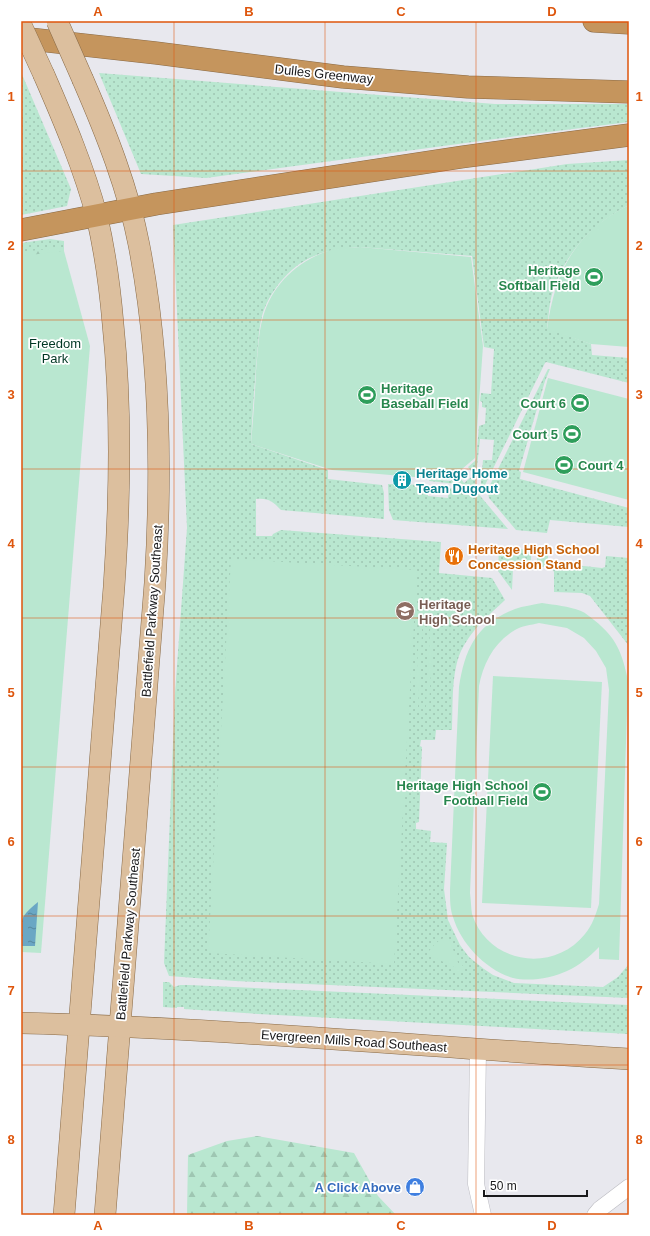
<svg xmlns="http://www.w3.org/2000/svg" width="650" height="1236" viewBox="0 0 650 1236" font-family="Arial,sans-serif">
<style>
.grass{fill:url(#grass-dots)}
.forest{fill:url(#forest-firs)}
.park{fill:#b9e7d0;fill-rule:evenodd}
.water{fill:url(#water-ripples)}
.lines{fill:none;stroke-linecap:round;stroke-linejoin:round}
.minor-casing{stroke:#bcbcc2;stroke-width:17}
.major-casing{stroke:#896a46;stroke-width:22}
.highway-casing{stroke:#896a46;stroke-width:23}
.minor{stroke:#fff;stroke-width:16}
.major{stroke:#dcbf9e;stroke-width:21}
.highway{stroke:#c5955d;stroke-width:22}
.major-bridge-casing{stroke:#896a46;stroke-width:22;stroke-linecap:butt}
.major-bridge{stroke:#dcbf9e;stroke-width:21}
.grid{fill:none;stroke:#de560d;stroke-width:1;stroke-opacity:0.55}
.labels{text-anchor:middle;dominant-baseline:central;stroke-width:3.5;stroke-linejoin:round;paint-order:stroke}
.street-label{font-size:13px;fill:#19191b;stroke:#fff}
.leisure-label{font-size:13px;font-weight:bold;fill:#27864d;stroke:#fff;text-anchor:end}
.park-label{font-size:13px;fill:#003724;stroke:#fff}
.culture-label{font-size:13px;font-weight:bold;fill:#0d838f;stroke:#fff;text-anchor:start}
.food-label{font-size:13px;font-weight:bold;fill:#c56008;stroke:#fff;text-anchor:start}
.education-label{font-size:13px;font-weight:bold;fill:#785e54;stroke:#fff;text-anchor:start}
.shop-label{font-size:13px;font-weight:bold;fill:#366cbe;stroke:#fff;text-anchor:end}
.neatline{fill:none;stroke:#de560d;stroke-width:1.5}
.grid-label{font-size:13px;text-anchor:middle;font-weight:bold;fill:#de560d}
</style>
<defs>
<pattern id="grass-dots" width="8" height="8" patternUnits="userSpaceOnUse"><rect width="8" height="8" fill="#b9e7d0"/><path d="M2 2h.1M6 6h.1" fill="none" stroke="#9ec6b2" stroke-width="1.8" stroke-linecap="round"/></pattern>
<pattern id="forest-firs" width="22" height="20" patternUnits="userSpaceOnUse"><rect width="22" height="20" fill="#b9e7d0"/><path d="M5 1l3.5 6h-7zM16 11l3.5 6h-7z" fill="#9ec6b2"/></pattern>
<pattern id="water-ripples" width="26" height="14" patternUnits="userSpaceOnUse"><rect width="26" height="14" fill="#6aa7c4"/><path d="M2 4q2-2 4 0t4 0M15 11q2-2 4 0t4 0" fill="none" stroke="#56879e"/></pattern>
</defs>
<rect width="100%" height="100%" fill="#e8e8ee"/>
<g class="grass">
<path d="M21 72 71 189 67 206 21 215Z"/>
<path d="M99 73 495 104H629V122L517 136 206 178 141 174Z"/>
<path d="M629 160V205C593 223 565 253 553 291 549 303 549 316 547 328L591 344 592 355 629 358V383L546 362 545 363 485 485 483 486 481 485V482L483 460H492L494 440 480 439 475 486 429 481 430 479 450 481 459 476 464 483 474 475 468 467 476 460 479 426 485 424 486 408 482 407V402L480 401 481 393 491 394 494 349 484 347 472 256 360 247C343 248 327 250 312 257 289 267 269 292 262 316 258 332 258 351 256 367 254 393 252 418 251 444L328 470V479L382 485 384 493V519L281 510C272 501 269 498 256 499V536H272L273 534 281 530 441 542 439 573 492 578 505 600C489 615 471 630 461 651 451 673 453 707 452 730H436L435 740H421L420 746 422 747 419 822 416 823V829L431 831 430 842 447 843 444 889 448 920 460 945 469 957 484 969 493 975 514 983 603 987 618 977 628 965 629 961V998L235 981 169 976 164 963 175 693 187 528 173 225 567 164Z"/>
<path d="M50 239 64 241V251L21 256V243Z"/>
<path d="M548 369H550L545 381 519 471 521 472 520 479 629 508V527L550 520 547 533 516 530 489 498 488 493 490 485Z"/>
<path d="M388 484 428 485V496L448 498 449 488 476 491 508 529 393 520 389 510Z"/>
<path d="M499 547 529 550 531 552V563L528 566H519L518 568H513L512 590 498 571Z"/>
<path d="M540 551H548V562L602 568 605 567 606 556 629 558V646L590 596 582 593 554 592V572L553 570 549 569 548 567H539L537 564V553Z"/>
<path d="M163 982H169L174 987 180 985H189L629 1005V1034L258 1014 184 1009V1007H177V1008L163 1007Z"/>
</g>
<g class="forest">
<path d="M57 248 64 251 60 258 21 265V252Z"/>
<path d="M257 1136 354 1153 378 1196 396 1215H187L188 1155 227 1141Z"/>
</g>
<g class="park">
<path d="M629 205V347L591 344 547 329C555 271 575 232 629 205Z"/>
<path d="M360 247 471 257 483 346 475 458 449 480 332 470 251 444C253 419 255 395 256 371 258 353 258 334 263 317 273 281 305 254 341 248 347 247 354 248 360 247Z"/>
<path d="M64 251 90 346 41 953 21 952V256Z"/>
<path d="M548 378 629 399V500L523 472Z"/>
<path d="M231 559 417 570 394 964 208 953Z"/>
<path d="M542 603C555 605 568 606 581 611 586 613 590 617 594 620 617 638 622 653 628 680L619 960 599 959V947C589 957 580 965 567 971 552 978 530 982 513 978 486 970 461 944 453 917 450 909 450 899 450 890L459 687C465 649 476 624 515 609 523 606 533 605 542 603ZM539 623 567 628 584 638 596 651 606 668 609 690 599 904C596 914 592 926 585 934 553 974 488 964 472 914 471 908 471 900 470 893L479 686C483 664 494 642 515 630 521 626 531 625 539 623Z"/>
<path d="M420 613H423L418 707H415Z"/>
<path d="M431 613H434L429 707H426Z"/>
<path d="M493 676 602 682 591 908 482 903Z"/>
<path d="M448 936 459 965 461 964 465 968 460 974 455 969 456 968 427 954C433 945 438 940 448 936Z"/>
</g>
<path class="water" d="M38 902 35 946H21C21 921 17 919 38 902Z"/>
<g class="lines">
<defs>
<g id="minor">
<path d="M478 1050 476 1184 483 1215"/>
<path d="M595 1215 600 1209 629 1187"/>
</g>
<g id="major">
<path d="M44 75C64 121 84 168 97 217 105 252 110 288 113 324 122 411 120 500 114 587L64 1215"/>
<path d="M83 80C106 133 128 188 139 245 160 354 162 472 155 583L105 1215"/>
<path d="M21 1023C224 1028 426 1047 629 1059"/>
</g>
<g id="highway">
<path d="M594 21 629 23"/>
<path d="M21 38 156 53 343 77 468 87 629 92"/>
<path d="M21 230 156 204 462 157 629 135"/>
</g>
</defs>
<use href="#minor" class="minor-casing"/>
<use href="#major" class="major-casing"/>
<use href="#highway" class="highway-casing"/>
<use href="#minor" class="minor"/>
<use href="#major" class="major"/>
<use href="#highway" class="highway"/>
<defs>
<g id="major-bridge">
<path d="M57 21 83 80"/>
<path d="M21 25 44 75"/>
</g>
</defs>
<use href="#major-bridge" class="major-bridge-casing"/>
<use href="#major-bridge" class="major-bridge"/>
</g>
<path class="grid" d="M174 21V1215M325 21V1215M476 21V1215M21 171H629M21 320H629M21 469H629M21 618H629M21 767H629M21 916H629M21 1065H629"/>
<defs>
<symbol id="stadium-disc" viewBox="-11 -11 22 22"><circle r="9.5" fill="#2e9e5b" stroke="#fff"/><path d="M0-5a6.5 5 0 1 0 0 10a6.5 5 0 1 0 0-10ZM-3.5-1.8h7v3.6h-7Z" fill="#fff"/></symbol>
<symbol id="building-disc" viewBox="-11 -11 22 22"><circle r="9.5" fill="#0f9aa8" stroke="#fff"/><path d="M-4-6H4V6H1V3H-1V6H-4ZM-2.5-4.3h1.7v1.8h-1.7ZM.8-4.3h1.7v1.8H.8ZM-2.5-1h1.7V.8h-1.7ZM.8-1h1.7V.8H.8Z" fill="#fff"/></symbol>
<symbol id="restaurant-disc" viewBox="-11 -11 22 22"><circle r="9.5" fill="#e8710a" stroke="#fff"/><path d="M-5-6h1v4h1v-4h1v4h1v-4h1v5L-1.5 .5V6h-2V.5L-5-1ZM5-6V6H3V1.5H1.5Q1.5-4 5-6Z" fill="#fff"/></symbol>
<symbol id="school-disc" viewBox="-11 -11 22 22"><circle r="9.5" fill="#8d6e63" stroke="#fff"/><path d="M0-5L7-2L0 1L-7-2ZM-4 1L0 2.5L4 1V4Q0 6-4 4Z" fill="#fff"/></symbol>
<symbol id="shop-disc" viewBox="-11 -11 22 22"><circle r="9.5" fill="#3f7fe0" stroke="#fff"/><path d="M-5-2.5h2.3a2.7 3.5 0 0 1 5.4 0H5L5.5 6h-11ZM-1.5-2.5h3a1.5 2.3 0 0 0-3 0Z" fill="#fff"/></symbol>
</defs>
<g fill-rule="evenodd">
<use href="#stadium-disc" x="583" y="266" width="22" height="22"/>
<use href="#stadium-disc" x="356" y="384" width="22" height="22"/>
<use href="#stadium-disc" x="569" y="392" width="22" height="22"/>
<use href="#stadium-disc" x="561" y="423" width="22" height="22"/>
<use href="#stadium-disc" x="553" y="454" width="22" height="22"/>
<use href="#building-disc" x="391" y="469" width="22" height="22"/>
<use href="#restaurant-disc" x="443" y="545" width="22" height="22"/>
<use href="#school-disc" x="394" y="600" width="22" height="22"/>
<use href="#stadium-disc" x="531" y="781" width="22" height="22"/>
<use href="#shop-disc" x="404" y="1176" width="22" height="22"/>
</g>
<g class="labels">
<g class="street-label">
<text transform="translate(324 74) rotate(6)">Dulles Greenway</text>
<text transform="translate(152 611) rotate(-86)">Battlefield Parkway Southeast</text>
<text transform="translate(128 934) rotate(-85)">Battlefield Parkway Southeast</text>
<text transform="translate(354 1041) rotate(4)">Evergreen Mills Road Southeast</text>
</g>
<g class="leisure-label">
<text x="580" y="270">Heritage<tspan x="580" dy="15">Softball Field</tspan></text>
<text x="381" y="388" text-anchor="start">Heritage<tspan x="381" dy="15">Baseball Field</tspan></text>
<text x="566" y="403">Court 6</text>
<text x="558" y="434">Court 5</text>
<text x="578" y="465" text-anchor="start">Court 4</text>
<text x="528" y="785">Heritage High School<tspan x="528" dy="15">Football Field</tspan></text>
</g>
<g class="park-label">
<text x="55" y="343">Freedom<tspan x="55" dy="15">Park</tspan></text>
</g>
<g class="culture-label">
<text x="416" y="473">Heritage Home<tspan x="416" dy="15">Team Dugout</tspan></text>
</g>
<g class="food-label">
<text x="468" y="549">Heritage High School<tspan x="468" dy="15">Concession Stand</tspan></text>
</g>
<g class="education-label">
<text x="419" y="604">Heritage<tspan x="419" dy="15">High School</tspan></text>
</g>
<g class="shop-label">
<text x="401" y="1187">A Click Above</text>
</g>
</g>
<rect width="650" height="1236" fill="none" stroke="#ffffff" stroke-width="44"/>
<path d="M484 1190v6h103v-6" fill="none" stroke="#19191b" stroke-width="2"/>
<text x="490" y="1190" font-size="12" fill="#19191b" stroke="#ffffff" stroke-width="3" paint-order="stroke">50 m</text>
<rect x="22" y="22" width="606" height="1192" class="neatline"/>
<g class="grid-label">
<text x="98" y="16">A</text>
<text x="249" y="16">B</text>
<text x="401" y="16">C</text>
<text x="552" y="16">D</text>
<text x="11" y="101">1</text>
<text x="639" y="101">1</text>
<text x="11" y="250">2</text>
<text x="639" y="250">2</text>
<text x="11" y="399">3</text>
<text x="639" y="399">3</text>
<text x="11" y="548">4</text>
<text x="639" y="548">4</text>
<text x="11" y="697">5</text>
<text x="639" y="697">5</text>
<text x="11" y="846">6</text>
<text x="639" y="846">6</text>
<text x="11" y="995">7</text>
<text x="639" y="995">7</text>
<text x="11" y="1144">8</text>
<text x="639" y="1144">8</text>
<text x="98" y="1230">A</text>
<text x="249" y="1230">B</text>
<text x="401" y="1230">C</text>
<text x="552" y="1230">D</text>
</g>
</svg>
